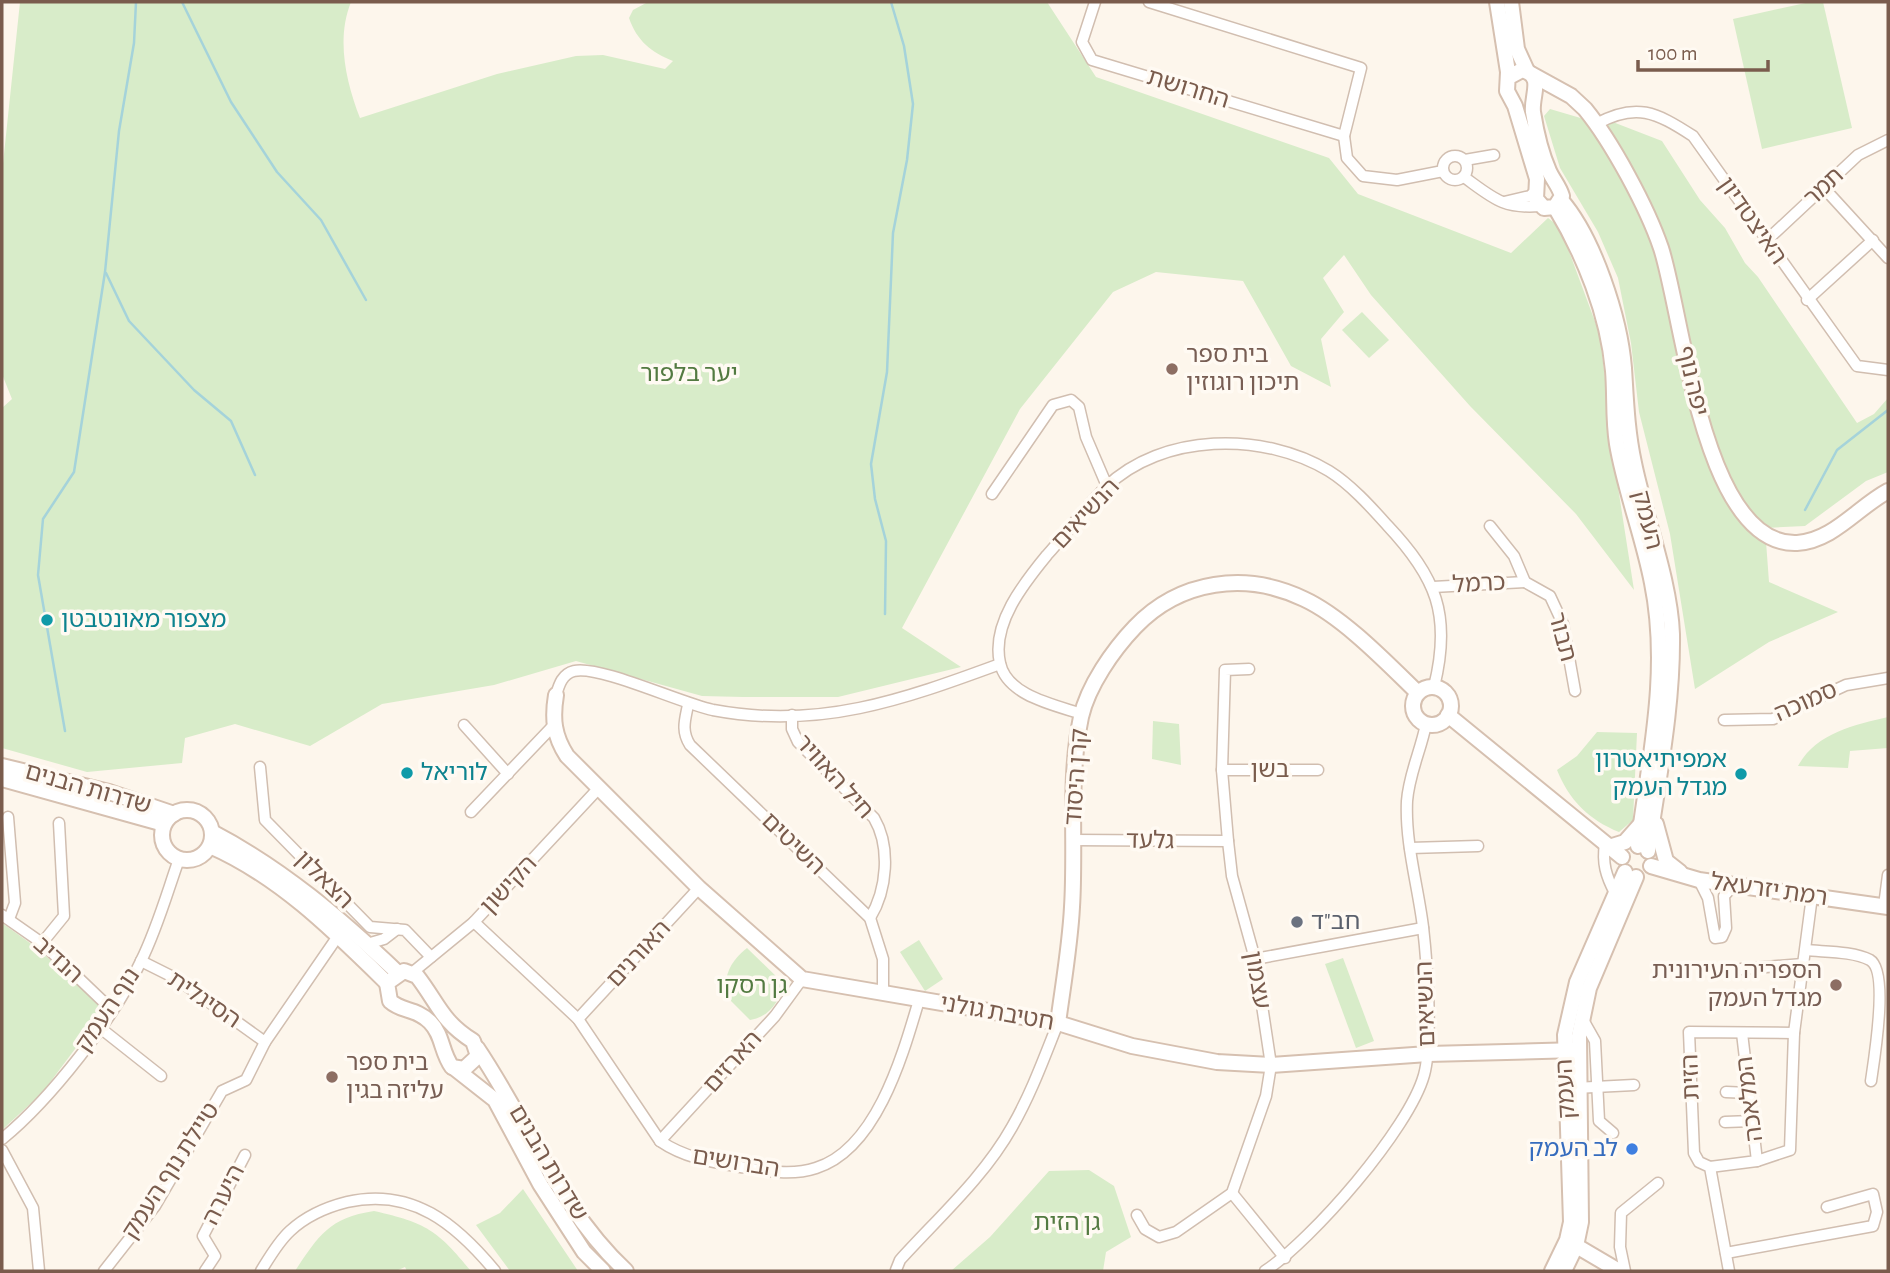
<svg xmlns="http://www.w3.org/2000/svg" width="1890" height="1273" viewBox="0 0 1890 1273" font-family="'Alegreya Sans','Noto Sans Hebrew',sans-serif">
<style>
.green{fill:#d8ecc9}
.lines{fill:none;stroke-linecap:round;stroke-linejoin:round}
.stream{stroke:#a5d3da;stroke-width:2.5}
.street-casing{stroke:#d1beb0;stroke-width:13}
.secondary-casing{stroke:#d6c0b0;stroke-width:18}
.street{stroke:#fff;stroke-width:10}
.secondary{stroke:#fff;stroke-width:14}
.education-dot{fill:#8d6e63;stroke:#fffaf3;stroke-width:2.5}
.culture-dot{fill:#0f9aa8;stroke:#fffaf3;stroke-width:2.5}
.worship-dot{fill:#6b7280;stroke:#fffaf3;stroke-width:2.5}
.shop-dot{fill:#3f7fe0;stroke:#fffaf3;stroke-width:2.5}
.labels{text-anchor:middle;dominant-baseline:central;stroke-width:7;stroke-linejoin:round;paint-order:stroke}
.street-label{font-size:24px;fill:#7a5c4d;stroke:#fffaf3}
.education-label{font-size:24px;fill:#785e54;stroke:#fffaf3;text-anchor:start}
.park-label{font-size:24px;fill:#537a41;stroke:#fffaf3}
.culture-label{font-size:24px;fill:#0d838f;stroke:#fffaf3;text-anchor:start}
.worship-label{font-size:24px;fill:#5b616d;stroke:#fffaf3;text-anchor:start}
.shop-label{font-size:24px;fill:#366cbe;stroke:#fffaf3;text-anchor:end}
</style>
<rect width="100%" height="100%" fill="#fdf6ec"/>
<g class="green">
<path d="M20 2H351C336 39 346 82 360 118L497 74 576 56 603 55 665 69 673 61C651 52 637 41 629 18L633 10 648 2H1047L1096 77 1329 158 1358 194 1511 253 1548 218 1560 227 1600 335 1615 468 1634 590 1576 514 1470 406 1371 295 1344 255 1323 278 1344 312 1321 339 1331 387 1291 366 1243 281 1156 272 1113 292 1020 409 902 628 961 667 838 697H743L702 696 576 661 494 685 382 704 310 746 235 724 185 738 182 763 87 772 2 748V408L12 399 2 374V173Z"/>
<path d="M1810 2H1823L1852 128 1762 149 1733 19Z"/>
<path d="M1550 109 1584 119H1605L1662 141 1700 200 1725 228 1745 263 1758 277 1857 423 1874 414 1888 398V472L1866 481 1805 526 1765 528 1769 582 1838 612 1769 642 1695 689 1670 534 1639 412 1631 343 1618 278 1598 232 1560 168 1544 116Z"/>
<path d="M1362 312 1389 340 1369 358 1342 330Z"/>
<path d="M1888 717V748L1850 751 1848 768 1798 766C1816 733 1854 725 1888 717Z"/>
<path d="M1153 721 1179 724 1181 765 1152 759Z"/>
<path d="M1597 732 1637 733 1633 820 1619 832C1589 820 1569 800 1557 770L1577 756Z"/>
<path d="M2 923 37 948 105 1009 42 1093 2 1130Z"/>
<path d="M919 940 943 979 925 991 900 952Z"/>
<path d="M747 948 784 984C779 1002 769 1017 750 1020L724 994C726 972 730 962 747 948Z"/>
<path d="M1343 958 1374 1041 1356 1048 1325 964Z"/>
<path d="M1089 1170 1114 1186 1131 1237 1106 1252 1103 1271H951L990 1237 1049 1171Z"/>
<path d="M523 1189 578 1271H510L476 1225 500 1213Z"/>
<path d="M374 1211C427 1223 437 1230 471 1271H407L405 1267 396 1271H295C319 1235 329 1218 374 1211Z"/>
</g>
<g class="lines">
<g class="stream">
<path d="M182 2 231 102 277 172 321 220 366 300"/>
<path d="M106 273 129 321 194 390 231 421 255 475"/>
<path d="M1805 510 1837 450 1888 410"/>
<path d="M885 614 886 541 875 499 871 464 887 372 893 233 907 160 913 104 904 46 891 2"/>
<path d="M65 731 38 575 43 519 74 472 105 272 119 131 134 43 136 2"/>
</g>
<defs>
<g id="street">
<path d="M1095 2 1082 42 1092 60 1344 136"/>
<path d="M1149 2 1361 68 1344 136 1347 158 1363 176 1397 180 1443 171"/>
<path d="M1596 124C1636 102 1656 112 1693 136L1857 366 1888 370"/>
<circle cx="1455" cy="168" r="12"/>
<path d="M1465 160 1494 155"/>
<path d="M1464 177C1493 198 1503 209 1540 206"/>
<path d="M1824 188 1888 258"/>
<path d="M1504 202 1530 196 1537 190"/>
<path d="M1766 241 1858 155 1888 140"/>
<path d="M1807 300 1873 240"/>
<path d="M992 494 1053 405 1071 400 1079 407 1086 437 1107 486"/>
<path d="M1490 526 1514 556 1525 582 1550 596 1563 624 1575 691"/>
<path d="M1433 587 1525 582"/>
<path d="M556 695C559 685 562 674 574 671 600 665 680 703 713 710 819 730 902 700 1000 664"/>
<path d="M688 705C685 720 681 731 690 745L870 918 883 959V994"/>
<path d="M1082 714C1055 705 1007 696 1000 663 991 624 1024 583 1047 555 1067 533 1085 507 1106 487 1162 433 1263 431 1329 471 1350 484 1370 506 1387 525 1436 577 1452 615 1434 687"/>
<path d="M792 715V729L798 742 874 818C891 847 887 890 870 918"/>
<path d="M1724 720 1773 719 1846 685 1888 678"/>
<path d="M464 725 508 774"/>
<path d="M260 767 265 820 370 927 405 930 431 957"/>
<path d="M1222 770H1318"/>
<path d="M471 812 553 726"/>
<path d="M8 817 15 903 9 919"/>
<path d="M1073 840 1228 841"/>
<path d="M1605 844C1602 863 1606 876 1615 893"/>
<path d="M1410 848 1478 846"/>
<path d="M1699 880 1708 898 1715 938 1722 937 1726 928 1724 896 1734 885"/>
<path d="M1884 906 1888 875"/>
<path d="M2 915 42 943 112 1010"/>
<path d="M474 922 578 1019 660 1141C685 1158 712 1162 741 1167 765 1171 792 1176 816 1168 877 1149 903 1054 919 1000"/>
<path d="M42 943 64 916 59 823"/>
<path d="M367 944 384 939 397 929"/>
<path d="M1806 950C1824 952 1853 951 1870 960 1889 971 1874 1060 1871 1081"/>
<path d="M1255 959 1423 928"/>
<path d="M141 961 177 979 265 1042"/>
<path d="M1741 969 1803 964"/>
<path d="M413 972 474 922 597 790"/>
<path d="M1582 1018 1595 1041 1599 1121 1613 1133"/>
<path d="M578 1019 699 888"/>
<path d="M99 1027 161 1076"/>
<path d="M1575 1088 1634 1085"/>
<path d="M1726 1092 1749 1093"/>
<path d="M1725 1122 1752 1121"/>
<path d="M2 1139C50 1100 115 1017 141 961 157 929 167 893 179 859"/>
<path d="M660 1141 775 1016 802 979"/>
<path d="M2 1150 33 1208 39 1271"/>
<path d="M1757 1161 1790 1150 1794 1033"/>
<path d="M1710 1167 1757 1161 1742 1033"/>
<path d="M1232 1193 1285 1258"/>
<path d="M1137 1215 1145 1229 1159 1237 1176 1232 1232 1193 1266 1096 1271 1065 1255 959 1232 876 1228 841 1222 770 1225 670 1249 669"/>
<path d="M1726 1253 1873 1226 1877 1212 1873 1194 1827 1207"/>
<path d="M896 1270 900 1260C938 1218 984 1177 1012 1127 1031 1094 1044 1058 1058 1023"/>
<path d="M104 1271 155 1206 222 1091 246 1080 265 1042 338 936"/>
<path d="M205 1271 215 1256 203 1236 245 1155"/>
<path d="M261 1271C269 1258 278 1242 290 1231 305 1217 327 1207 347 1202 412 1187 456 1224 495 1271"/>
<path d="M1265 1271C1312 1240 1409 1129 1424 1075 1433 1043 1427 962 1423 927 1418 886 1405 843 1407 801 1409 774 1421 750 1426 724"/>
<path d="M1625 1271 1620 1247 1621 1213 1658 1183"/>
<path d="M1729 1271 1710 1167 1699 1162 1694 1153 1689 1032 1794 1033 1812 896"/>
</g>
<g id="secondary">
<path d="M1497 2 1508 72 1507 91 1515 106 1537 179 1536 199 1544 208 1555 207 1562 196C1559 186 1553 180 1549 171 1541 153 1536 131 1533 112 1531 95 1545 76 1522 70L1509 77"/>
<path d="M1511 2 1517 49 1527 71"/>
<path d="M1531 74 1571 96 1585 109C1612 142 1647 207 1661 248 1683 315 1703 547 1797 543 1833 541 1858 507 1888 491"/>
<path d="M1561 200C1594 238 1620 318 1624 368 1626 400 1627 431 1634 463 1645 517 1670 580 1672 634 1673 708 1658 779 1648 851"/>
<path d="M1555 207C1584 255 1608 314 1613 371 1615 395 1613 419 1617 444 1625 491 1643 536 1652 583 1670 671 1649 760 1638 846"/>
<circle cx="1432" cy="706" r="19"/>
<path d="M556 695C552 719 554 736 567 756L699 888 802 979 1058 1023 1132 1046 1217 1062 1271 1065 1428 1054 1578 1050"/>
<path d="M1448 715 1622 857"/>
<path d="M2 766 109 792 174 814"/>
<path d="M2 779 164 824"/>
<circle cx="187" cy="835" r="25"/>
<path d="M1656 824 1666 861 1680 872"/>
<path d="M212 832C283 869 341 919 398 973"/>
<path d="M210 846C279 876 334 931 387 983"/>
<path d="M1609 847 1625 842 1640 825"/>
<path d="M1651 866 1699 880 1888 907"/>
<path d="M404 971 417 976C438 1003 441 1021 473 1041L478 1056 464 1069 452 1067C441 1052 443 1035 430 1022 416 1008 402 1012 390 1001L387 983Z"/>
<path d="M1058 1023C1063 985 1070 946 1072 907 1076 844 1068 780 1081 717 1088 686 1113 650 1135 627 1180 580 1246 571 1304 599 1343 617 1387 663 1418 693"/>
<path d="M477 1048C527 1122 560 1210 626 1271"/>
<path d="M453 1067 495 1100 540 1184 584 1252 603 1271"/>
<path d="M1568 1241 1619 1271"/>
<path d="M1552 1271 1567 1240 1571 1222 1565 1035 1577 982 1625 872"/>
<path d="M1564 1271 1576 1246 1581 1222 1579 1036 1589 988 1636 877"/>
</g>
</defs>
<use href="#street" class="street-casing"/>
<use href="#secondary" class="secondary-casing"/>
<use href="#street" class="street"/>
<use href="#secondary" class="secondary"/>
</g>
<g class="education-dot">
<circle cx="1172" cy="369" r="7"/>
<circle cx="1836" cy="985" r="7"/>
<circle cx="332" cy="1077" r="7"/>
</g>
<g class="culture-dot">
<circle cx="47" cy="620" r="7"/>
<circle cx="407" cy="773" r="7"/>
<circle cx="1741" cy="774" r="7"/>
</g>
<circle class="worship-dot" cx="1297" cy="922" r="7"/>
<circle class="shop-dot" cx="1632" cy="1149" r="7"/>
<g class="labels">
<g class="street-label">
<text transform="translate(1188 89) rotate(17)">החרושת</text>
<text transform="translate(1824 187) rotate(-43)">תמר</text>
<text transform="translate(1752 221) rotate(55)">האיצטדיון</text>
<text transform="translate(1692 381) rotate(77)">יפה נוף</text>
<text transform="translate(1086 514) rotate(-47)">הנשיאים</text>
<text transform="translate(1647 520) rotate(76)">העמק</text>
<text transform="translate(1479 584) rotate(-3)">כרמל</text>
<text transform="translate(1562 637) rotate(75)">תבור</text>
<text transform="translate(1806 702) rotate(-24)">סמוכה</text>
<text x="1270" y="770">בשן</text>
<text transform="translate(834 777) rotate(48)">חיל האוויר</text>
<text transform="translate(1077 777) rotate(-86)">קרן היסוד</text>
<text transform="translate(88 789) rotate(16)">שדרות הבנים</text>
<text transform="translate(1150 841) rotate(1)">גלעד</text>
<text transform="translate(793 844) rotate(44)">השיטים</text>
<text transform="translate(324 880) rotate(45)">הצאלון</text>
<text transform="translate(509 885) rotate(-47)">הקישון</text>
<text transform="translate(1769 890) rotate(8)">רמת יזרעאל</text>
<text transform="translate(639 954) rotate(-47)">האורנים</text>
<text transform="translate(58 960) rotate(42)">הנדיב</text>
<text transform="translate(1257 980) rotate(80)">עצמון</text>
<text transform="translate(204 1000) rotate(34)">הסיגלית</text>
<text transform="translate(1426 1004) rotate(-92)">הנשיאים</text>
<text transform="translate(108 1010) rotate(-56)">נוף העמק</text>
<text transform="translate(997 1013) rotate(10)">חטיבת גולני</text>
<text transform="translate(733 1062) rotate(-48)">הארזים</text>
<text transform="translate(1691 1077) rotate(-92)">הזית</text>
<text transform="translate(1566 1089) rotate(-93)">העמק</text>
<text transform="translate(1750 1099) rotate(-97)">המלאכה</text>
<text transform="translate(548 1163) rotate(59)">שדרות הבנים</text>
<text transform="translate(736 1163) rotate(9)">הברושים</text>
<text transform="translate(171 1171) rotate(-57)">טיילת נוף העמק</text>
<text transform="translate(224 1195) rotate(-63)">היערה</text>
</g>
<g class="education-label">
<text x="1186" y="355">בית ספר<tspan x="1186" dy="28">תיכון רוגוזין</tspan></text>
<text x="1822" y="971" text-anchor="end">הספריה העירונית<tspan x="1822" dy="28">מגדל העמק</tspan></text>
<text x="346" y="1063">בית ספר<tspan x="346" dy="28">עליזה בגין</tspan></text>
</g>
<g class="park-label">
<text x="689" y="374">יער בלפור</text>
<text x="752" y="986">גן רסקו</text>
<text x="1067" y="1223">גן הזית</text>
</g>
<g class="culture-label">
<text x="61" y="620">מצפור מאונטבטן</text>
<text x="1727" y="760" text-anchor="end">אמפיתיאטרון<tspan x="1727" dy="28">מגדל העמק</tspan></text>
<text x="421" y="773">לוריאל</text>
</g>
<g class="worship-label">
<text x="1311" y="922">חב"ד</text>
</g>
<g class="shop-label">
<text x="1618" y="1149">לב העמק</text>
</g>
</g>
<rect width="1890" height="1273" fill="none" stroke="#7a5c4d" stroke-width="7"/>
<path d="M1638 60v10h130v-10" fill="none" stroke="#7a5c4d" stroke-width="3.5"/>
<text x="1648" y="60" font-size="21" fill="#7a5c4d" stroke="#fffaf3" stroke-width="5" paint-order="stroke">100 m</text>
</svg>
